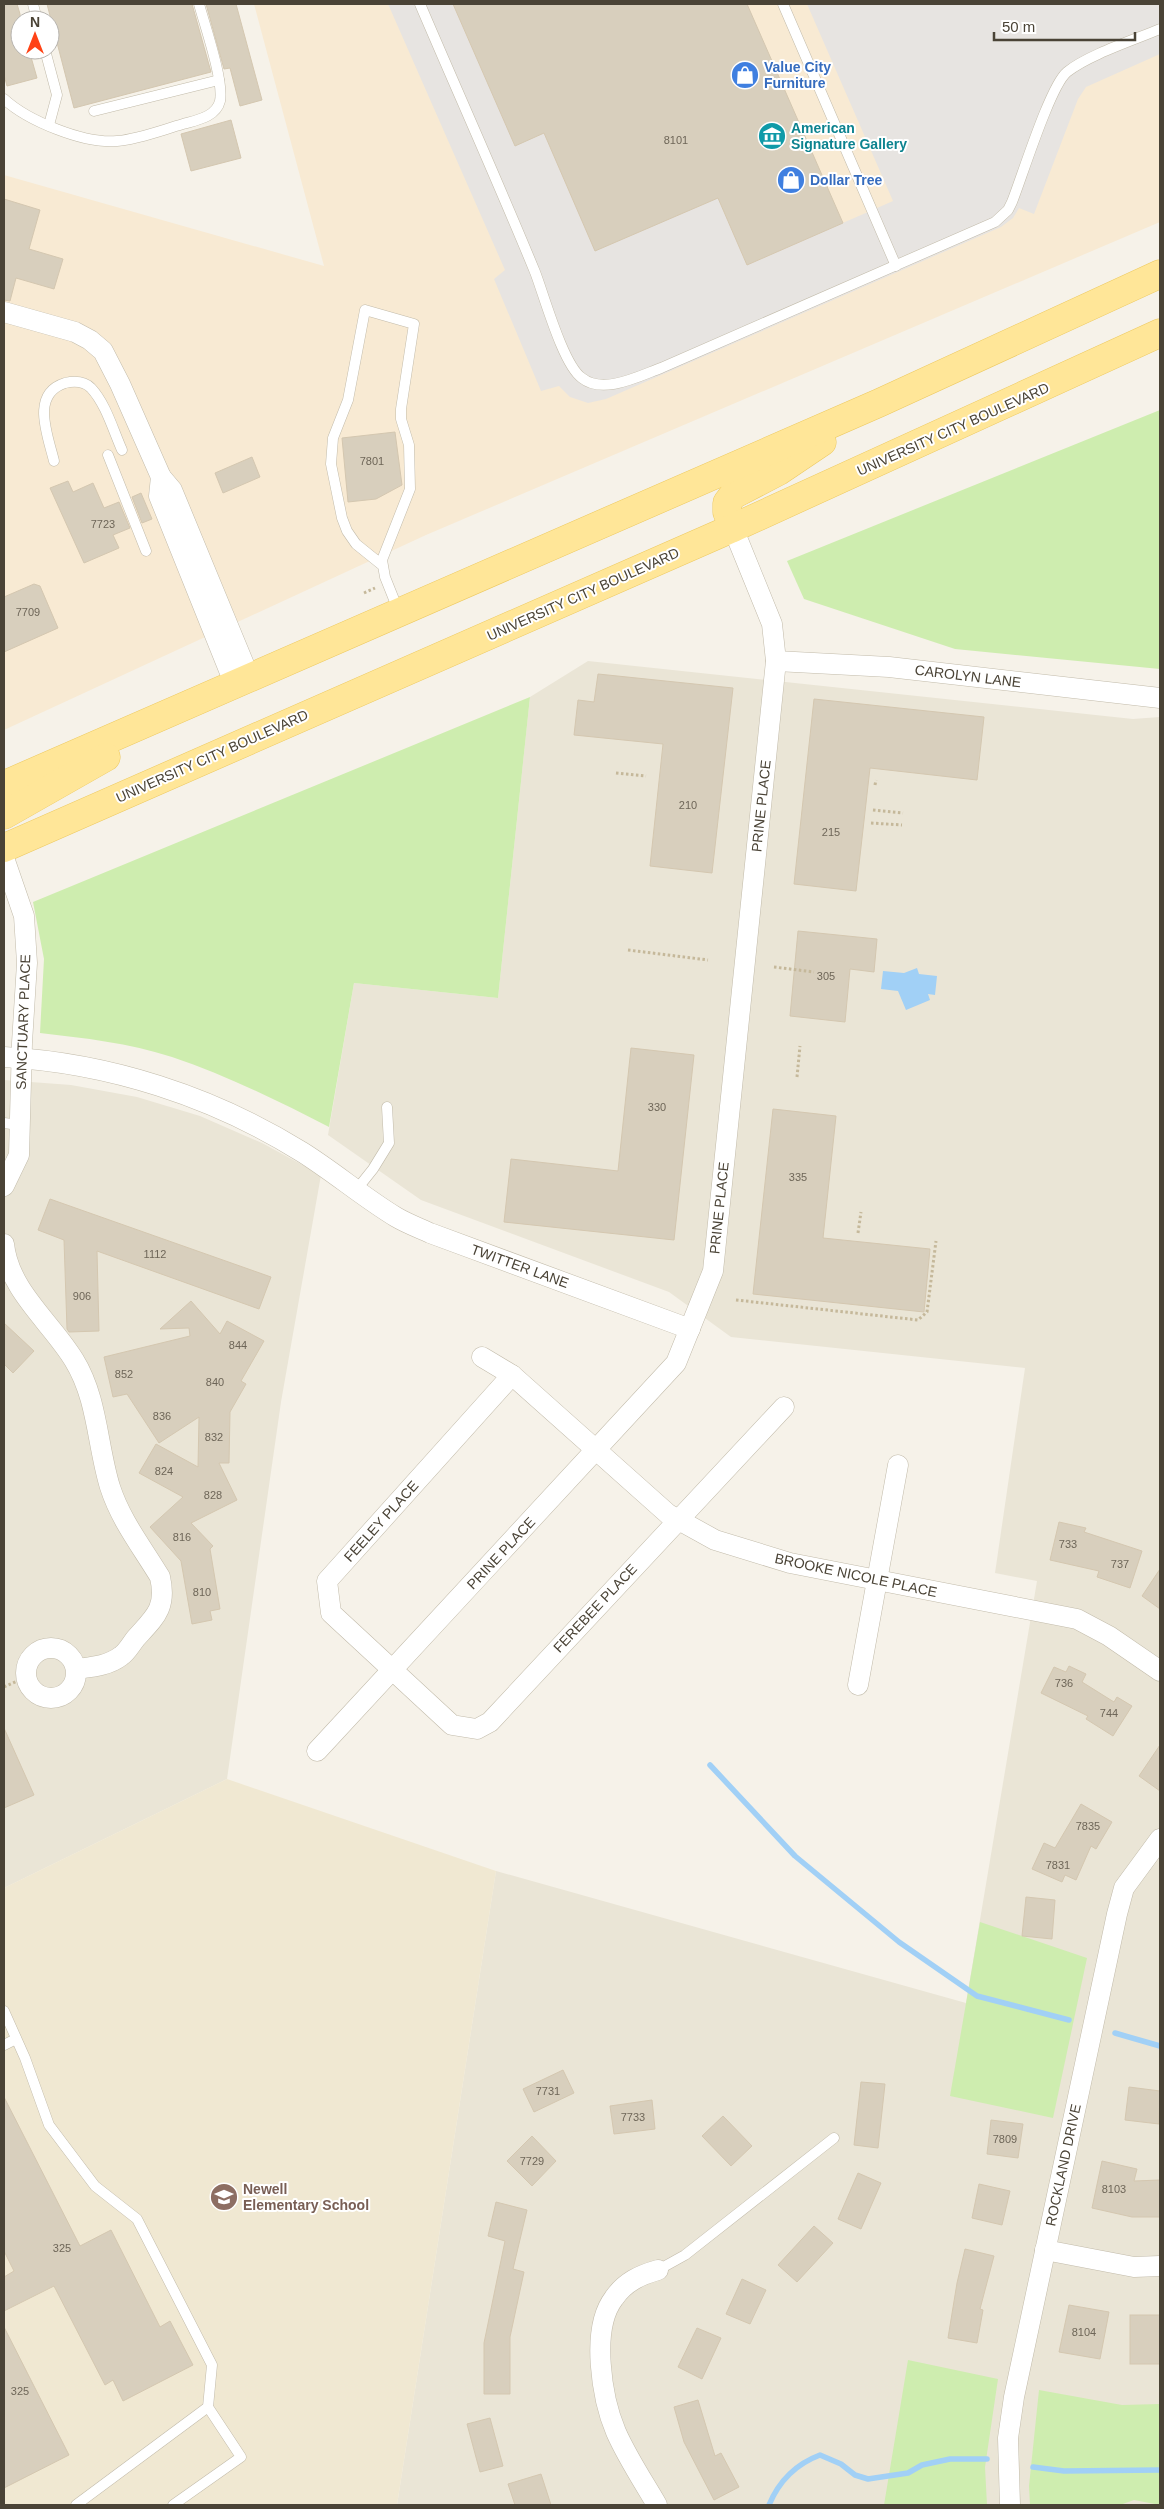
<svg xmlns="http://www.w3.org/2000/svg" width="1164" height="2509" viewBox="0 0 1164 2509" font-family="Helvetica,sans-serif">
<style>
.residential{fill:#eae5d6}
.commercial{fill:#f8ead3}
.education{fill:#f0e8d2}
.green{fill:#ceedaf}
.parking{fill:#e7e4e1}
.water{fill:#a1d0f6}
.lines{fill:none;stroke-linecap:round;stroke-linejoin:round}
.stream{stroke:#a1d0f6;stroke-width:5.5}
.building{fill:#d8cfbd;stroke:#d4c7b0}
.service-casing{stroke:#c2bbaa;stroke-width:11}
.minor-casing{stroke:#c2bbaa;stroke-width:21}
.primary-casing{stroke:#edc95f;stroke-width:29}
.path{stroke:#c5b89a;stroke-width:3;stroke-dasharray:2.5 2.5;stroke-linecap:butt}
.service{stroke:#fff;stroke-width:10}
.minor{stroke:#fff;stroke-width:20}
.primary{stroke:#ffe698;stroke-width:28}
.labels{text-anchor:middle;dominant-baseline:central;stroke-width:4;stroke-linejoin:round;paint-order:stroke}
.number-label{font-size:11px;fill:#6e6658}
.shop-label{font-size:14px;font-weight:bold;fill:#366cbe;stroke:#fff;text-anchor:start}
.culture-label{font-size:14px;font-weight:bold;fill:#0d838f;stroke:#fff;text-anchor:start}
.street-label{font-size:14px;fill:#4a4336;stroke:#fff}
.education-label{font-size:14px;font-weight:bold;fill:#785e54;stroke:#fff;text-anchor:start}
</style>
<rect width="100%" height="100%" fill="#f6f2e9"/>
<g class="residential">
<path d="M588 661 1133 719 1160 717V2505H397L496 1871 966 2003 1037 1581 995 1573 1025 1368 731 1337 669 1292 421 1200 328 1135 354 983 498 998 530 697Z"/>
<path d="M4 1080 71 1085 137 1097 200 1116 262 1143 321 1175 281 1402 227 1779 4 1888Z"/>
</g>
<path class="commercial" d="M254 4H1160V222L426 535 4 730V175L324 266Z"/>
<path class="education" d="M227 1779 496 1871 397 2505H4V1888Z"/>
<g class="green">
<path d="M1160 410V669L955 649 804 599 787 561Z"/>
<path d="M530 697 498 998 354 983 329 1127C278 1101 226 1075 172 1057 129 1043 84 1038 40 1033L44 959 33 902Z"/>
<path d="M980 1922 1087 1958 1053 2118 950 2096Z"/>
<path d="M908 2360 998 2379 985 2467 987 2505H884Z"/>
<path d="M1039 2390 1122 2405 1160 2404V2505L1134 2500 1120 2505H1030L1029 2486Z"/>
</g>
<path class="parking" d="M388 4H453L515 145 544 133 595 251 718 198 747 265 893 201 807 4H1160V54L1086 87 1078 99 1034 214 1019 208 1013 218 1001 227 606 399 588 403 570 397 559 386 541 391 494 279 505 270Z"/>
<path class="water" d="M917 968 919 974 937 976 935 995 928 994 930 1000 906 1010 898 991 881 989 883 971 904 973Z"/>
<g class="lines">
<g class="stream">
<path d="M710 1765 795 1856 899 1942 977 1996 1069 2020"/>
<path d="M1115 2033 1160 2046"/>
<path d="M1033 2467 1064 2471 1160 2470"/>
<path d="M769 2505C779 2481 796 2464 820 2455L841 2464 855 2475 868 2479 908 2473 922 2465 950 2459H987"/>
</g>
</g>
<g class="building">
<path d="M4 4H17L20 14V50H29L37 78 7 86 4 75Z"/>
<path d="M47 4H192L211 72 74 108Z"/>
<path d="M206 4H236L262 100 240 106 230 68 224 69Z"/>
<path d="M453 4H747L843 223 747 265 718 198 595 251 544 133 515 146Z"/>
<path d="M231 120 241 158 191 171 181 134Z"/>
<path d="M4 199 40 210 29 249 63 259 54 289 16 278 10 301 4 300Z"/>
<path d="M395 432 402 485 376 499 348 502 342 438Z"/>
<path d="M252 457 260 477 223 493 215 473Z"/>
<path d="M68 481 73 492 93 483 104 508 119 502 130 528 113 535 119 548 84 563 50 488Z"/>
<path d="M141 493 152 519 142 523 132 497Z"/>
<path d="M34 584 40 586 58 628 4 652V597Z"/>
<path d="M598 674 733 688 712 873 650 866 663 744 574 735 578 700 594 702Z"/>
<path d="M814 699 984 717 977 780 870 768 856 891 794 884Z"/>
<path d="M798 931 877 939 874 972 850 969 845 1022 790 1016Z"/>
<path d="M631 1048 694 1055 674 1240 504 1222 511 1159 618 1171Z"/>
<path d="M773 1109 836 1116 823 1238 930 1249 924 1312 753 1294Z"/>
<path d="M50 1199 271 1277 259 1309 97 1251 99 1331 69 1332 67 1329 64 1240 38 1230Z"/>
<path d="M191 1301 220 1334 227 1321 264 1341 241 1381 246 1384 230 1412 229 1463H219L237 1500 191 1523 213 1546 210 1549 220 1609 210 1611 212 1620 192 1624 181 1561 150 1527 183 1497 139 1473 156 1444 198 1467 199 1417 159 1443 127 1394 113 1397 104 1357 190 1336 189 1328 160 1329Z"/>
<path d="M4 1323 34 1351 13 1373 4 1364Z"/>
<path d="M1059 1522 1086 1528 1084 1532 1142 1551 1130 1588 1097 1577 1099 1571 1050 1560Z"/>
<path d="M1160 1569V1609L1142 1596Z"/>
<path d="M1069 1666 1086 1674 1082 1682 1114 1702 1117 1697 1132 1706 1113 1736 1086 1719 1088 1716 1041 1693 1054 1667 1066 1672Z"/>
<path d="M4 1728 34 1795 4 1808Z"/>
<path d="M1160 1745V1791L1139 1776Z"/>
<path d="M1081 1804 1112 1822 1096 1849 1091 1846 1076 1880 1065 1875 1062 1882 1032 1869 1044 1843 1055 1848Z"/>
<path d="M1026 1897 1055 1900 1052 1939 1022 1936Z"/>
<path d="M563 2070 574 2093 534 2112 523 2089Z"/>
<path d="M861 2082 885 2084 878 2148 854 2145Z"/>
<path d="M1129 2087 1160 2091 1159 2124 1125 2120Z"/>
<path d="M4 2097 80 2246 111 2230 160 2327 170 2321 193 2365 123 2401 113 2380 105 2385 54 2286 4 2311V2277L14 2271 4 2251Z"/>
<path d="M652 2100 655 2129 614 2134 610 2106Z"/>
<path d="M723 2116 752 2146 731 2166 702 2136Z"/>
<path d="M991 2120 1023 2124 1018 2158 987 2154Z"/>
<path d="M532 2136 556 2161 532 2186 507 2161Z"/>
<path d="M1102 2161 1137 2169 1134 2181 1160 2180V2217H1132L1092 2208Z"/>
<path d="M858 2173 881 2183 861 2229 838 2219Z"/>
<path d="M979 2184 1010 2191 1002 2225 972 2218Z"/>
<path d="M496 2202 527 2210 513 2269 524 2272 510 2337V2394H484V2343L505 2241 488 2236Z"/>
<path d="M814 2226 833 2243 797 2282 778 2265Z"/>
<path d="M965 2249 994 2256 980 2309 983 2310 977 2343 948 2338 957 2283Z"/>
<path d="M742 2279 766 2290 750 2324 726 2314Z"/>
<path d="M1069 2305 1109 2312 1100 2359 1059 2352Z"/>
<rect x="1130" y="2315" width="30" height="49"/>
<path d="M4 2327 69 2455 4 2488Z"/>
<path d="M697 2328 721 2338 702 2379 678 2367Z"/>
<path d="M698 2400 715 2456 721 2453 739 2487 714 2500 684 2442 674 2407Z"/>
<path d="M490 2418 503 2466 480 2472 467 2424Z"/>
<path d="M541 2474 551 2505H515L508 2484Z"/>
</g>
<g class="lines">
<defs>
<g id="service">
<path d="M33 4 37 20"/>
<path d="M420 4C458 93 498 182 535 272 544 295 563 365 582 378 603 395 639 376 661 368L995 222 1008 210 1012 202C1022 177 1050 86 1067 72 1088 55 1134 40 1160 29"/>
<path d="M783 4 896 266"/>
<path d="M45 50 57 95 49 125"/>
<path d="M4 99C28 121 84 144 117 141 139 139 162 130 183 124 197 120 216 117 220 101 224 81 205 26 199 4"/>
<path d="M94 111 219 80"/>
<path d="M108 455 146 551"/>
<path d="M54 461C48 436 30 394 65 383 74 381 84 381 91 388 106 404 113 430 122 450"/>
<path d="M382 565 356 544 347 531 342 518 331 464 333 438 348 400 365 310 414 324 401 409V419L409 445 410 489 382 560 385 577 399 612"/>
<path d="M4 1123 19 1125"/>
<path d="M357 1189 373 1169 389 1143 387 1107"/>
<path d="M4 2011 25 2058 49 2125 95 2186 137 2219 212 2365 208 2407 241 2457 173 2505"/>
<path d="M4 2045 16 2039"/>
<path d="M658 2270 685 2255 834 2138"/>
<path d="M76 2505 208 2407"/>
</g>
<g id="minor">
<path d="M4 312 75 332 90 340 103 351 120 384 161 477"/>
<path d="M776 661 889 667 1160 698"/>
<path d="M235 685 159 496 161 477 172 490 250 679"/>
<path d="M4 858 24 916 27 963 22 1043 19 1155 4 1186"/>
<path d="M4 1057C109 1063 212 1096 302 1152 334 1172 363 1197 396 1217 406 1223 419 1228 430 1233L690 1329"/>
<path d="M4 1244C9 1291 51 1322 74 1360 98 1399 97 1445 110 1487 121 1521 142 1547 160 1577 167 1608 155 1617 136 1638 131 1644 127 1652 121 1656 108 1666 91 1667 76 1669"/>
<path d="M482 1357 512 1375 668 1514 715 1540 790 1563 1077 1619 1109 1636 1160 1671"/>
<path d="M512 1375 327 1581 331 1613 452 1725 477 1729 490 1722 784 1407"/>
<circle cx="51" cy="1673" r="25"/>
<path d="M858 1685 898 1465"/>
<path d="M317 1751 676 1363 713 1271 776 661 772 624 733 528"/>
<path d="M1045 2250 1134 2267 1160 2266"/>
<path d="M657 2505C643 2481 627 2457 616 2432 602 2399 590 2329 614 2298 625 2282 640 2275 658 2270"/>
<path d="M1010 2505 1008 2438 1014 2397 1117 1914 1124 1888 1160 1839"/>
</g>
<g id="primary">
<path d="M733 528 727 512V503L733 495 779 471 822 442"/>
<path d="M4 785 879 403 1160 274"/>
<path d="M4 815 106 757"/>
<path d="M4 848 733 528 1160 333"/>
</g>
</defs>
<use href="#service" class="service-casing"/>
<use href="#minor" class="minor-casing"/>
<use href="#primary" class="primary-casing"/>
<g class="path">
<path d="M364 593 375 588"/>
<path d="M616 773 646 776"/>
<path d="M875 785 876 780"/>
<path d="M873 810 903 813"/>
<path d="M871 823 902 825"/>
<path d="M628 950 708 960"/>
<path d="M774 967 814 972"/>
<path d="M797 1077 800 1046"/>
<path d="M858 1233 861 1212"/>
<path d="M736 1300 918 1320 927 1312 936 1241"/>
<path d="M4 1687 26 1677"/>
</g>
<use href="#service" class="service"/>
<use href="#minor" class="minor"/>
<use href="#primary" class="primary"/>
</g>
<defs>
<symbol id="shop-disc" viewBox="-11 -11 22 22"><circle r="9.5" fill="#3f7fe0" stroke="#fff"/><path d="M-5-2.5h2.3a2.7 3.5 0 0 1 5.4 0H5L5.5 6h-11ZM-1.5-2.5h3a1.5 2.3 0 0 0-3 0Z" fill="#fff"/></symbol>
<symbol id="museum-disc" viewBox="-11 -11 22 22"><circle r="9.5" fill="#0f9aa8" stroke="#fff"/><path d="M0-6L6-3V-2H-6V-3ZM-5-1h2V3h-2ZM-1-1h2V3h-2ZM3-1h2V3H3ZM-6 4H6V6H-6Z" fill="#fff"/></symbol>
<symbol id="school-disc" viewBox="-11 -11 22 22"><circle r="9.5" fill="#8d6e63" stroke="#fff"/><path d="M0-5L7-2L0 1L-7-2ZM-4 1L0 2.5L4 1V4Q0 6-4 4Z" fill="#fff"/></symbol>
</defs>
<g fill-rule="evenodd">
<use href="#shop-disc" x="729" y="59" width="32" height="32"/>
<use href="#museum-disc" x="756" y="120" width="32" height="32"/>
<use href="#shop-disc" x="775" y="164" width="32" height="32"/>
<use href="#school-disc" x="208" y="2181" width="32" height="32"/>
</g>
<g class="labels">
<g class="number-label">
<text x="676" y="140">8101</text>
<text x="372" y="461">7801</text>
<text x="103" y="524">7723</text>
<text x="28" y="612">7709</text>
<text x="688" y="805">210</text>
<text x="831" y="832">215</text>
<text x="826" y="976">305</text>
<text x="657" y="1107">330</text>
<text x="798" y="1177">335</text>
<text x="155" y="1254">1112</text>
<text x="82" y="1296">906</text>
<text x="238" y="1345">844</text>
<text x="124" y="1374">852</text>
<text x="215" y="1382">840</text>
<text x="162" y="1416">836</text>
<text x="214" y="1437">832</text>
<text x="164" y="1471">824</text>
<text x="213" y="1495">828</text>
<text x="182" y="1537">816</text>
<text x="1068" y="1544">733</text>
<text x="1120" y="1564">737</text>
<text x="202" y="1592">810</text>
<text x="1064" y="1683">736</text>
<text x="1109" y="1713">744</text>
<text x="1088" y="1826">7835</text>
<text x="1058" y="1865">7831</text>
<text x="548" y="2091">7731</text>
<text x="633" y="2117">7733</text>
<text x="1005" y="2139">7809</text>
<text x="532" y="2161">7729</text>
<text x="1114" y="2189">8103</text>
<text x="62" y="2248">325</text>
<text x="1084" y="2332">8104</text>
<text x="20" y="2391">325</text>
</g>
<g class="shop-label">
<text x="764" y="67">Value City<tspan x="764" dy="16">Furniture</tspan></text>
<text x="810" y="180">Dollar Tree</text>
</g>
<g class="culture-label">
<text x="791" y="128">American<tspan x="791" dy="16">Signature Gallery</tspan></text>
</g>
<g class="street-label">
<text transform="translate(953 429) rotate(-24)">UNIVERSITY CITY BOULEVARD</text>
<text transform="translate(583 594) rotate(-24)">UNIVERSITY CITY BOULEVARD</text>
<text transform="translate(968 676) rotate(7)">CAROLYN LANE</text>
<text transform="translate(212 756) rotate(-24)">UNIVERSITY CITY BOULEVARD</text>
<text transform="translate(761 806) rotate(-84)">PRINE PLACE</text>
<text transform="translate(23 1022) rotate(-88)">SANCTUARY PLACE</text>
<text transform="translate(719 1208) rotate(-84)">PRINE PLACE</text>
<text transform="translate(520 1266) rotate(20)">TWITTER LANE</text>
<text transform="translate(381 1521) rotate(-48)">FEELEY PLACE</text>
<text transform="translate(501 1553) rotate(-47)">PRINE PLACE</text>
<text transform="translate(856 1575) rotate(12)">BROOKE NICOLE PLACE</text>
<text transform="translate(595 1608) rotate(-47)">FEREBEE PLACE</text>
<text transform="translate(1063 2165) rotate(-78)">ROCKLAND DRIVE</text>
</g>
<g class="education-label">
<text x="243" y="2189">Newell<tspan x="243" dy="16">Elementary School</tspan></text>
</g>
</g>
<rect width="1164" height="2509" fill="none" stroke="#4a4336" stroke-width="10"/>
<g transform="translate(35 35)"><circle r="24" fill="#ffffff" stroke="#b7b4af"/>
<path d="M0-4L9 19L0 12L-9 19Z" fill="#ff4316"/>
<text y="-8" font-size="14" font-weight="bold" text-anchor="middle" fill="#4a4336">N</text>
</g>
<path d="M994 32v8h141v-8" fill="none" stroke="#4a4336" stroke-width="2.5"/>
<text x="1002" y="32" font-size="15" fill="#4a4336" stroke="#ffffff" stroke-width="4" paint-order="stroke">50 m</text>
</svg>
